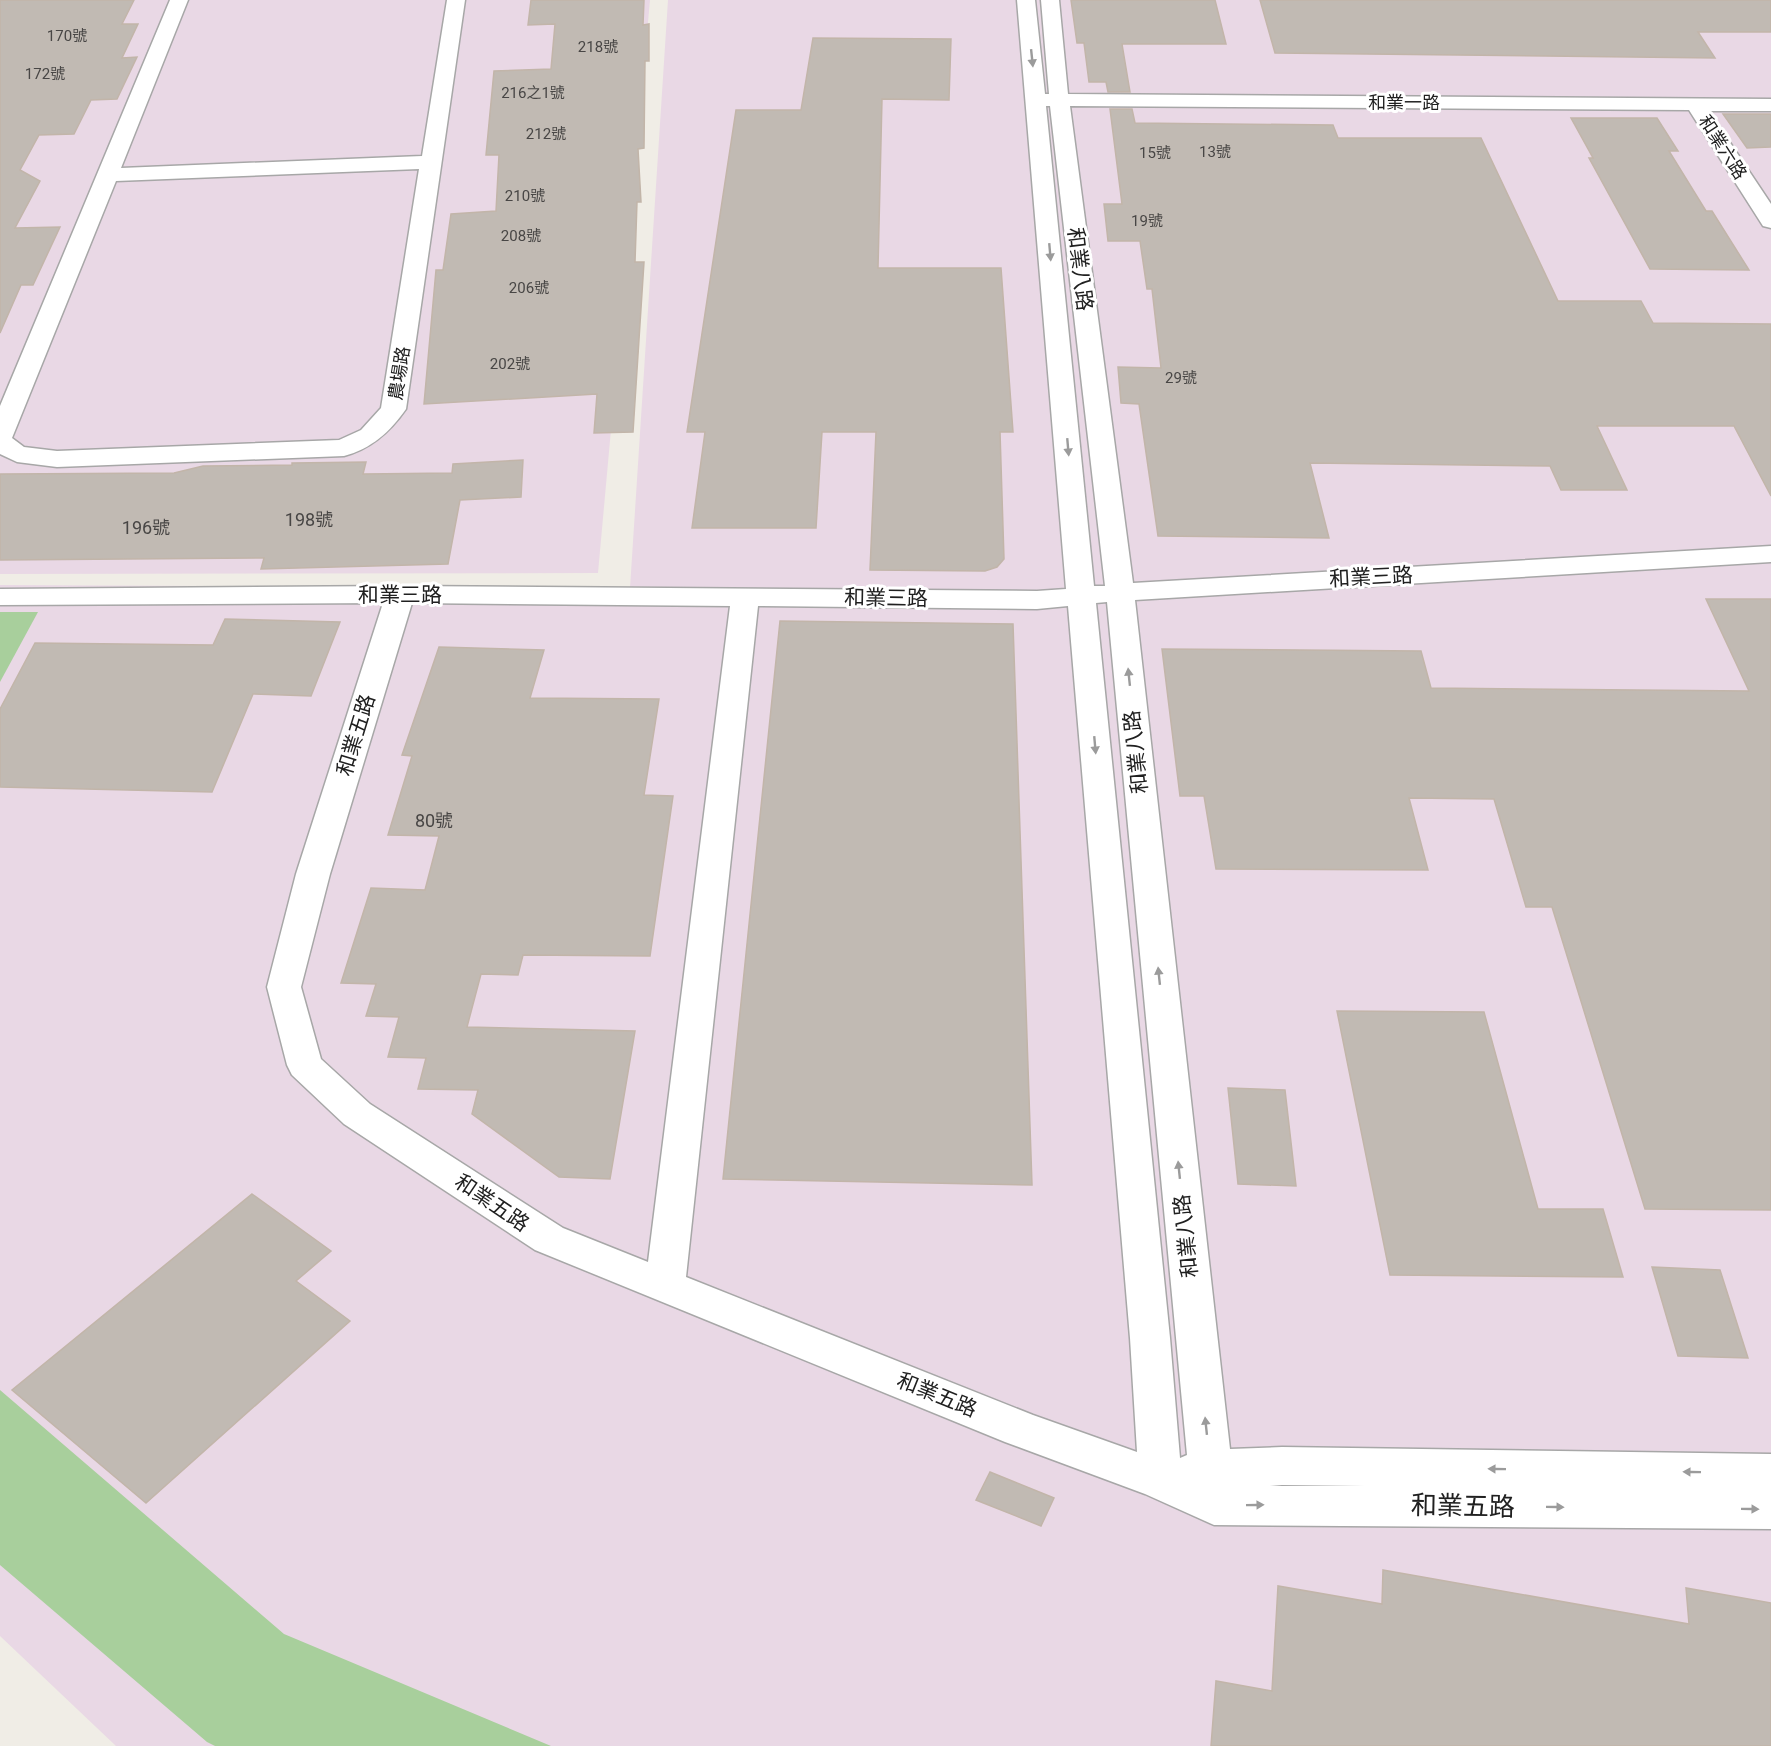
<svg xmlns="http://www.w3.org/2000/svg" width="1771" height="1746" viewBox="0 0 1771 1746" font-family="Roboto,'Noto Sans TC',sans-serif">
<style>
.industrial{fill:#e9d8e5}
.forest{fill:#a8cf9c}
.building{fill:#c1bab3;stroke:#c2b5a9;stroke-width:1.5}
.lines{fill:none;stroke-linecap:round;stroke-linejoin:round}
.minor-casing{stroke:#a7a7a7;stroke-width:3}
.minor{fill:#fff;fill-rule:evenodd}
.oneway{fill:#9b9b9b}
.labels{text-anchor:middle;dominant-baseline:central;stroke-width:6;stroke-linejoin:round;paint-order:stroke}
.far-number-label{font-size:15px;fill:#484645}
.far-street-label{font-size:18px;fill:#202020;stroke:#fff}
.number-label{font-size:18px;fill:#484645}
.street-label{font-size:21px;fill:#202020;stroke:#fff}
.near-street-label{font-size:26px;fill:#202020;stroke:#fff}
</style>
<rect width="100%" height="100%" fill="#f0ede6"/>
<g class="industrial">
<path d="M0 0H650L598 573 0 574Z"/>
<path d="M668 0H1771V1746H116L0 1636V585L630 588Z"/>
</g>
<g class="forest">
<path d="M0 612H38L0 682Z"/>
<path d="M0 1390 284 1634 551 1746H215L207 1742 0 1565Z"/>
</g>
<g class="building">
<path d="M0 0H134L122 24H138L122 58 137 57 117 99 91 100 74 134 39 135 20 170 40 181 15 228 60 227 33 285H21L0 333Z"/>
<path d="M531 0H644L643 25 649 24V61H645L644 148 638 149 641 202H637L635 262H644L633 432 594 433 597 394 424 404 436 270H443L451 214 496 211 499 155H486L494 71 551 69 555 24 528 25Z"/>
<path d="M1071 0H1215L1226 44H1122L1130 92H1108L1106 82H1089L1084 43H1077Z"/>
<path d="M1260 0H1771V32H1698L1715 58 1275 53Z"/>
<path d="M813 38 951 39 949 100 882 99 878 268H1001L1013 432H1000L1004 559 997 567 985 571 870 570 876 432H822L816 528H692L705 432H687L736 110H801Z"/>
<path d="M1110 109H1132L1135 123 1333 125 1338 138H1481L1558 301H1641L1653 323 1771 324V496L1734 426H1597L1627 490H1561L1550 466 1310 463 1329 538 1158 536 1139 404 1121 403 1118 367 1161 368 1152 289H1147L1140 241H1108L1104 204H1122Z"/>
<path d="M1723 114H1771V147L1747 148Z"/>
<path d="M1571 118H1657L1678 151H1669L1706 211H1712L1749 270 1650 269 1589 158H1593Z"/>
<path d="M523 460 521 497 460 500 448 564 261 569 264 558 0 560V474L174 473 203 466 292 465V463L366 462 363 474 452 473 453 464Z"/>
<path d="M1706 599H1771V1210L1645 1209 1552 907H1526L1494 799 1409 798 1428 870 1216 869 1204 796H1180L1162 649 1421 651 1431 688 1749 691Z"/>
<path d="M225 619 340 622 311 696 253 694 212 792 0 787V709L35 643 213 645Z"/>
<path d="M780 621 1013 624 1032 1185 723 1179Z"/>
<path d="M439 647 544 650 530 698 659 699 644 795 673 796 650 956 523 955 518 975 481 974 467 1027 635 1031 610 1179 559 1177 472 1114 478 1090 418 1089 426 1058 388 1057 399 1017 366 1016 376 984 341 983 371 888 425 890 439 836 388 835 412 756 402 755Z"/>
<path d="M1337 1011 1484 1012 1538 1209H1603L1623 1277 1390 1275Z"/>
<path d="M1228 1088 1285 1090 1296 1186 1238 1184Z"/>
<path d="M252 1194 331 1251 296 1281 350 1321 146 1503 12 1390Z"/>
<path d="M1652 1267 1720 1270 1748 1358 1678 1356Z"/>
<path d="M990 1472 1054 1498 1041 1526 976 1500Z"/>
<path d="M1383 1570 1689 1624 1686 1588 1771 1603V1746H1211L1216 1681 1272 1691 1278 1586 1382 1604Z"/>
</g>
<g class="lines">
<defs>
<g id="minor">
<path d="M170 0H188L121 168 422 156 447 0H465L406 409C390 432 371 449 344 456L57 467 17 462 0 454V406ZM419 169 381 408 361 430 339 440 57 451 24 447 12 438 116 181Z"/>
<path d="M1017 0H1035L1045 94H1049L1041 0H1059L1068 94 1771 99V111H1709L1771 204V228L1763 226 1689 110 1070 106 1133 583 1771 546V562L1135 600 1230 1449 1282 1447 1771 1454V1529L1214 1525 1145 1494 1005 1442 535 1250 344 1124 292 1075 287 1065 267 987 296 874 383 603 0 605V589L400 586 1037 591 1066 589ZM1046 106H1050L1105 586H1094ZM1107 602 1187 1455 1180 1458 1170 1338 1096 603ZM412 603 730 606 648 1262 563 1228 370 1104 321 1059 301 987 330 874ZM758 606 1037 609 1068 606 1130 1338 1137 1452 1033 1415 686 1277ZM1282 1485 1365 1486H1270Z"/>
</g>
</defs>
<use href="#minor" class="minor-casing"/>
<use href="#minor" class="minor"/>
</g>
<defs><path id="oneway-solid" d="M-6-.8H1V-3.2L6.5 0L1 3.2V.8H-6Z" transform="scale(1.5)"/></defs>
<g class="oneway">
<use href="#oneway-solid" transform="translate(1032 58) rotate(84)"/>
<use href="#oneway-solid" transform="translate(1050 252) rotate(85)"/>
<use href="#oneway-solid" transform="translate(1068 447) rotate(85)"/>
<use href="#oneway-solid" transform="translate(1129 677) rotate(-96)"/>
<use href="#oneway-solid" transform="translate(1095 745) rotate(85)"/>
<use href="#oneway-solid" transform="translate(1159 976) rotate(-96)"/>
<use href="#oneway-solid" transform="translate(1179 1170) rotate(-96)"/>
<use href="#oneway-solid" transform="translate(1206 1426) rotate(-96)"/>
<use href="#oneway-solid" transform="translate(1497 1469) rotate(-179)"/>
<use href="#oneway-solid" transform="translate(1692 1472) rotate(-179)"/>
<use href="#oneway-solid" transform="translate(1255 1505) rotate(-1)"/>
<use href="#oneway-solid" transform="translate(1555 1507) rotate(1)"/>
<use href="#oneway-solid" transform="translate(1750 1509) rotate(1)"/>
</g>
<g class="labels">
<g class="far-number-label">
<text x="67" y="36">170號</text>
<text x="598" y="47">218號</text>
<text x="45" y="74">172號</text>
<text x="533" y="93">216之1號</text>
<text x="546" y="134">212號</text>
<text x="1215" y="152">13號</text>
<text x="1155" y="153">15號</text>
<text x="525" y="196">210號</text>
<text x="1147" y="221">19號</text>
<text x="521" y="236">208號</text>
<text x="529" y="288">206號</text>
<text x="510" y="364">202號</text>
<text x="1181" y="378">29號</text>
</g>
<g class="far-street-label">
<text x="1404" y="102">和業一路</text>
<text transform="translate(1723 147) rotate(57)">和業六路</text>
<text transform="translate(399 373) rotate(-81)">農場路</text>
</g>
<g class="number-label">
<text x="309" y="519">198號</text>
<text x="146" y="527">196號</text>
<text x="434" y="820">80號</text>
</g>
<g class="street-label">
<text transform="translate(1080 269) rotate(83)">和業八路</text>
<text transform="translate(1371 577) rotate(-3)">和業三路</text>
<text x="400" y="595">和業三路</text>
<text transform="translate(886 598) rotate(1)">和業三路</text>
<text transform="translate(356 735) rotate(-73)">和業五路</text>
<text transform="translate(1136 752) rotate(-96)">和業八路</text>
<text transform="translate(492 1203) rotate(34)">和業五路</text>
<text transform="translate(1186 1236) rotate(-96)">和業八路</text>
<text transform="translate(937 1395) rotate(22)">和業五路</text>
</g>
<g class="near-street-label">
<text transform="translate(1463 1506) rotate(1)">和業五路</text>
</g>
</g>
</svg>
